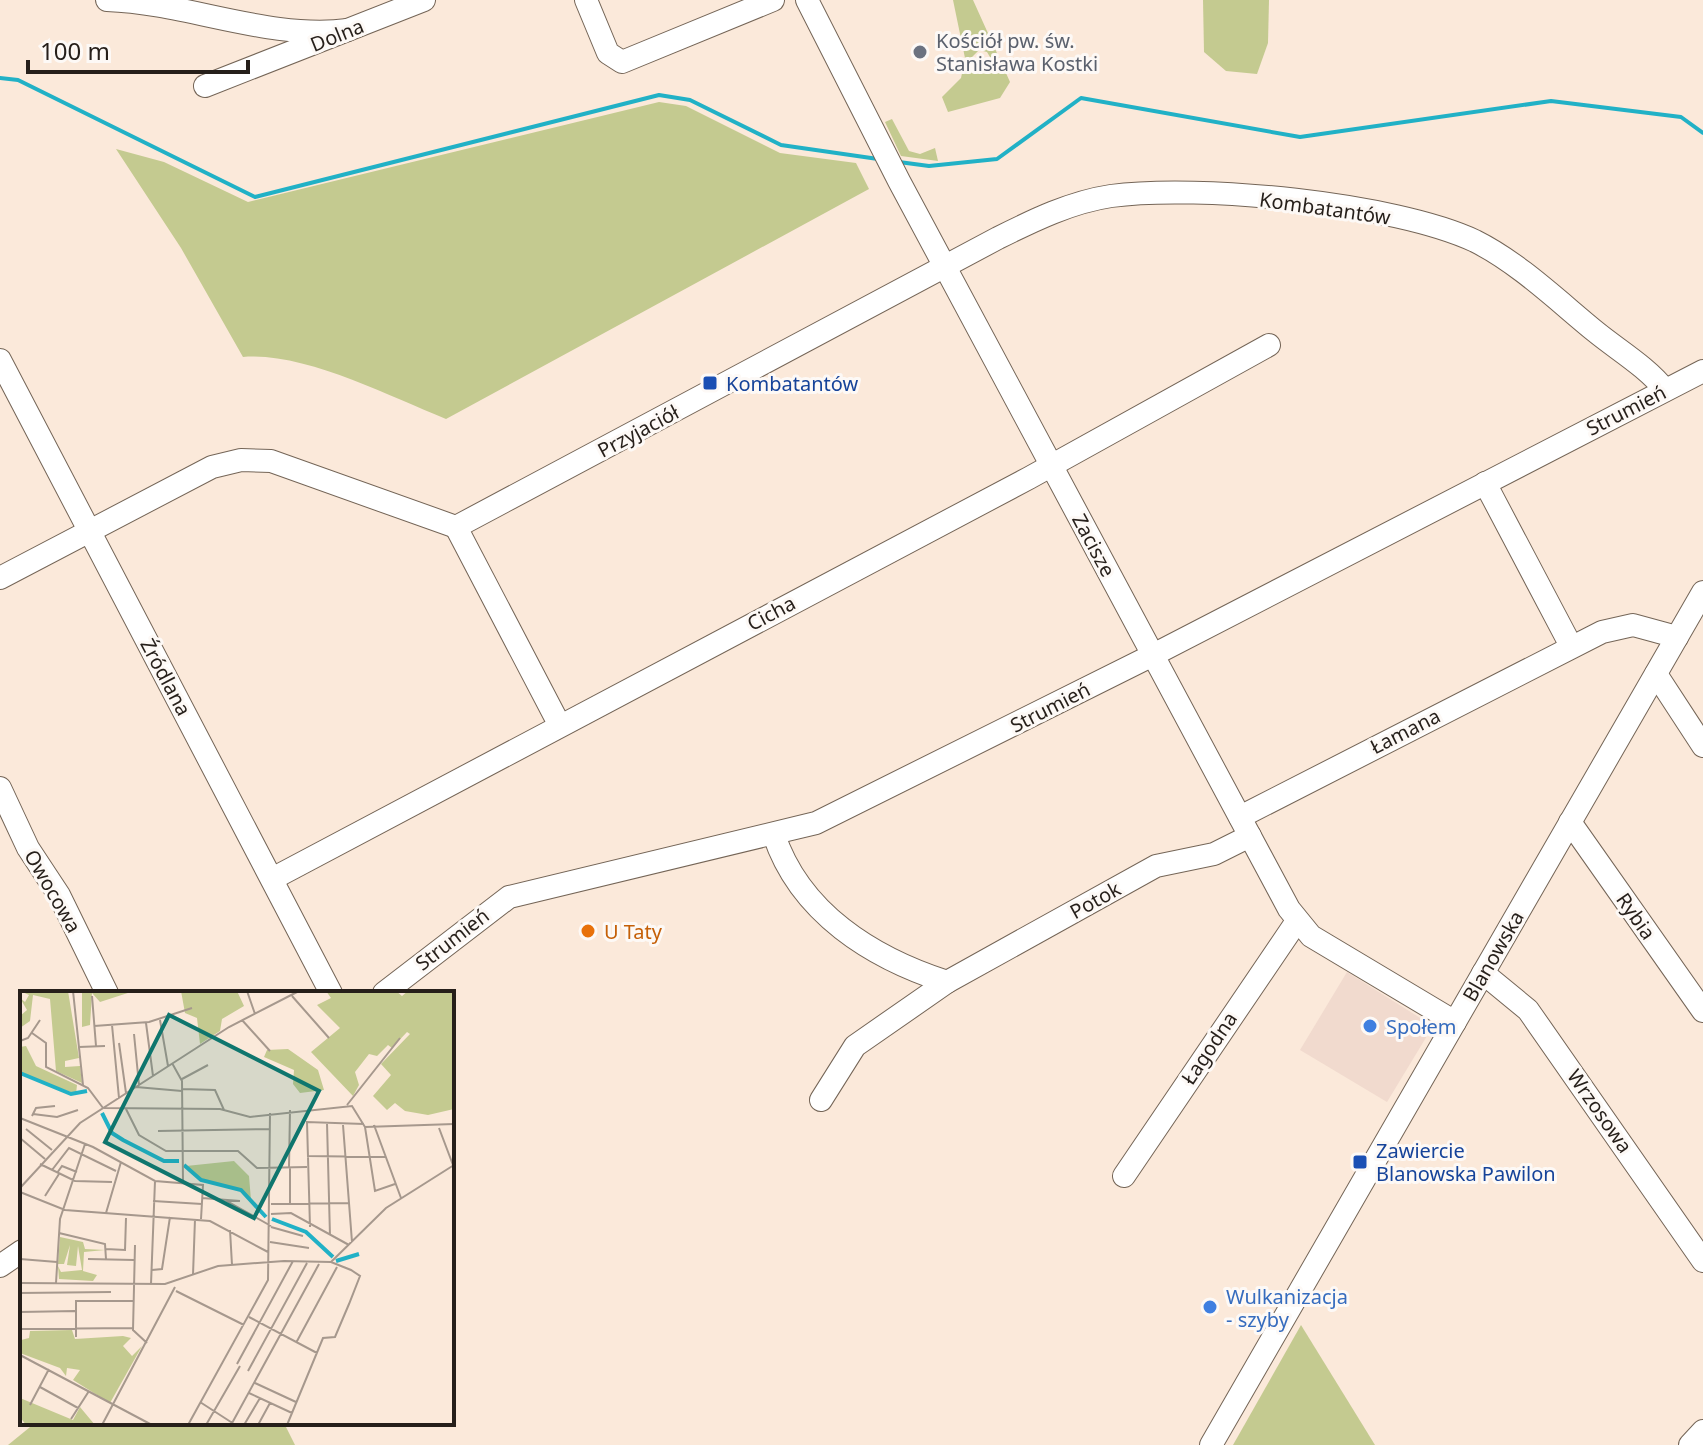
<svg xmlns="http://www.w3.org/2000/svg" width="1703" height="1445" viewBox="0 0 1703 1445" font-family="'Noto Sans',sans-serif">
<style>
.commercial{fill:#f1dace}
.green{fill:#c4ca90}
.lines{fill:none;stroke-linecap:round;stroke-linejoin:round}
.stream{stroke:#21b1c6;stroke-width:4}
.minor-casing{stroke:#746557;stroke-width:24}
.minor{stroke:#fff;stroke-width:22}
.worship-dot{fill:#6b7280;stroke:#fdf9f6;stroke-width:3}
.transit-dot{fill:#1a4fb4;stroke:#fdf9f6;stroke-width:3}
.food-dot{fill:#e8710a;stroke:#fdf9f6;stroke-width:3}
.shop-dot{fill:#3f7fe0;stroke:#fdf9f6;stroke-width:3}
.labels{text-anchor:middle;dominant-baseline:central;stroke-width:6;stroke-linejoin:round;paint-order:stroke}
.street-label{font-size:20px;fill:#261f1a;stroke:#fdf9f6}
.worship-label{font-size:20px;fill:#5b616d;stroke:#fdf9f6;text-anchor:start}
.transit-label{font-size:20px;fill:#164399;stroke:#fdf9f6;text-anchor:start}
.food-label{font-size:20px;fill:#c56008;stroke:#fdf9f6;text-anchor:start}
.shop-label{font-size:20px;fill:#366cbe;stroke:#fdf9f6;text-anchor:start}
.inset-river{fill:none;stroke:#21b1c6;stroke-width:4}
.inset-road{fill:none;stroke:#a6988d;stroke-width:2}
.view{fill:#0f766e;fill-opacity:0.15;stroke:#0f766e;stroke-width:4}
.inset-edge{fill:none;stroke:#261f1a;stroke-width:4}
</style>
<rect width="100%" height="100%" fill="#fbe9da"/>
<path class="commercial" d="M1347 972 1433 1026 1387 1102 1300 1050Z"/>
<g class="green">
<path d="M953 0H973L1010 82 1000 98 948 112 942 97 961 78 964 64H969L974 71 993 62 987 52 979 50 970 59 965 58Z"/>
<path d="M1203 0H1269L1268 43 1257 74 1226 71 1204 52Z"/>
<path d="M659 102 686 106 780 153 856 163 869 189 446 419C388 396 305 352 243 357L181 248 116 149 164 162 248 202Z"/>
<path d="M892 119 909 151 920 154 935 148 938 161 901 156 885 122Z"/>
<path d="M1301 1325 1375 1445H1233Z"/>
<path d="M35 1423H284L295 1445H8Z"/>
</g>
<g class="lines">
<g class="stream">
<path d="M0 78 18 80 255 197 659 95 690 100 781 145 878 159"/>
<path d="M899 162 929 166 997 159 1081 98 1300 137 1551 101 1681 117 1703 133"/>
</g>
<defs>
<g id="minor">
<path d="M107 0C189 3 268 40 348 30"/>
<path d="M586 0 608 53 622 62 773 0"/>
<path d="M807 0 899 181 1289 909 1311 936 1455 1022"/>
<path d="M205 86 424 0"/>
<path d="M0 360 331 993"/>
<path d="M1485 483 1571 646"/>
<path d="M456 527 559 724"/>
<path d="M0 578 212 467 241 460 271 461 456 527 998 238C1034 220 1071 202 1111 196 1199 184 1394 203 1475 241 1519 263 1558 301 1596 332 1618 350 1647 367 1665 390"/>
<path d="M1656 674 1703 746"/>
<path d="M0 788 28 848 59 895 107 993"/>
<path d="M1240 817 1602 632 1633 625 1677 637"/>
<path d="M1570 822 1703 1011"/>
<path d="M774 835C800 913 872 958 947 982L1156 866 1214 854 1250 836"/>
<path d="M272 879 1029 478 1269 345"/>
<path d="M1483 973 1528 1010 1703 1261"/>
<path d="M384 993 509 897 816 823 1153 655 1703 371"/>
<path d="M821 1100 855 1046 947 982"/>
<path d="M1124 1176 1297 921"/>
<path d="M0 1266 22 1251"/>
<path d="M1211 1445 1703 592"/>
<path d="M1690 1445 1703 1431"/>
</g>
</defs>
<use href="#minor" class="minor-casing"/>
<use href="#minor" class="minor"/>
</g>
<circle class="worship-dot" cx="920" cy="52" r="8"/>
<g class="transit-dot">
<rect x="702" y="375" width="16" height="16" rx="4"/>
<rect x="1352" y="1154" width="16" height="16" rx="4"/>
</g>
<circle class="food-dot" cx="588" cy="931" r="8"/>
<g class="shop-dot">
<circle cx="1370" cy="1026" r="8"/>
<circle cx="1210" cy="1307" r="8"/>
</g>
<g class="labels">
<g class="street-label">
<text transform="translate(337 35) rotate(-22)">Dolna</text>
<text transform="translate(1325 208) rotate(8)">Kombatantów</text>
<text transform="translate(1626 410) rotate(-27)">Strumień</text>
<text transform="translate(638 431) rotate(-28)">Przyjaciół</text>
<text transform="translate(1094 545) rotate(62)">Zacisze</text>
<text transform="translate(771 613) rotate(-28)">Cicha</text>
<text transform="translate(166 677) rotate(62)">Źródlana</text>
<text transform="translate(1050 707) rotate(-27)">Strumień</text>
<text transform="translate(1405 731) rotate(-27)">Łamana</text>
<text transform="translate(53 891) rotate(60)">Owocowa</text>
<text transform="translate(1095 900) rotate(-29)">Potok</text>
<text transform="translate(1636 916) rotate(55)">Rybia</text>
<text transform="translate(452 939) rotate(-38)">Strumień</text>
<text transform="translate(1493 956) rotate(-60)">Blanowska</text>
<text transform="translate(1209 1048) rotate(-56)">Łagodna</text>
<text transform="translate(1600 1111) rotate(55)">Wrzosowa</text>
</g>
<g class="worship-label">
<text x="936" y="40">Kościół pw. św.<tspan x="936" dy="23">Stanisława Kostki</tspan></text>
</g>
<g class="transit-label">
<text x="726" y="383">Kombatantów</text>
<text x="1376" y="1150">Zawiercie<tspan x="1376" dy="23">Blanowska Pawilon</tspan></text>
</g>
<g class="food-label">
<text x="604" y="931">U Taty</text>
</g>
<g class="shop-label">
<text x="1386" y="1026">Społem</text>
<text x="1226" y="1296">Wulkanizacja<tspan x="1226" dy="23">- szyby</tspan></text>
</g>
</g>
<g transform="translate(20 991)">
<rect width="434" height="434" fill="#fbe9da"/>
<path d="M0 0H48L59 67 45 70V76L60 75 62 92 36 80 30 8 13 4 10 30 0 37V25L7 19 0 7 5 11 9 4ZM62 0H114L80 11 72 2 70 34 62 36ZM161 0H217L224 15 202 28 200 40 180 53 177 27 165 22ZM306 0H376L382 5 388 0H434V118L408 124 385 120 375 112 367 119 353 105 371 84 361 73 390 43 387 41 372 57 368 54 357 65 349 63 335 81 339 94 333 105 291 61 320 37 297 14 311 7ZM6 55 16 75 57 94 56 103 0 83V56ZM268 58 298 79 304 99 280 102 273 93 274 79 244 66 247 59ZM214 170 229 185 231 209 222 198 181 189 166 175ZM40 246 63 251 65 258 85 259 64 261 63 280 77 284 73 290 39 288 38 275 41 281 62 279 58 255 56 275 47 274 50 254 44 273H38ZM0 339 1 349 9 347 10 340 52 339 55 348 103 345 111 347 103 355 112 365 122 355 90 412 53 389 60 379 47 377 46 385 40 377 0 362ZM0 407 53 429 60 416 75 434H6L0 426Z" fill="#c4ca90"/>
<path class="inset-river" d="M0 82 51 103 67 100M82 122 92 142 103 149 144 170H159M164 174 181 189 221 199 246 226M252 228 286 241 313 266M316 270 339 263"/>
<path class="inset-road" d="M53 0 63 94M227 0 235 23M72 5 76 55M272 5 309 47M140 29 148 75M222 29 250 60M126 32 133 85M92 34 99 107M74 35 129 31 172 17M12 42 26 52V76L68 97 83 117M114 43 119 94M0 50 8 47 20 29M99 52 106 102M59 56 85 55M152 72 162 90 163 192M162 88 188 74M116 96 162 100M162 98 195 99 204 119M327 114 380 47M84 117 200 118 230 126 332 115 345 136 355 200 375 193M106 118 119 144 146 160H218L237 177 287 176M13 123 37 126 58 119M12 125 16 117 35 115M0 127 73 156 135 190 183 194 181 228M307 132 310 245M323 134 332 251M354 134 381 207M345 136 434 133M419 137 433 174M6 138 32 159M138 140 250 138M0 147 25 168M287 165 365 166M20 173 55 190 92 191M269 176 270 119M270 176V213M32 179 49 157 96 180M37 182 42 175 57 181M0 197 60 132 209 36 279 0M0 201 45 219 190 230 248 261M25 205 39 183M182 207 220 210M205 209 251 235M133 210 182 213M251 213 329 212M86 222 101 171M251 223 271 222 329 254M251 236 283 245M290 236 287 131 344 133M210 239 212 274M39 242 85 253 86 268M250 251 289 257M115 254 113 339 127 352M86 258 105 259 106 227M0 268 37 271M68 268 114 269M311 271 366 217 434 174M132 279 142 278 150 226M173 284 175 228M0 292 145 293 198 275 264 270 311 271 331 279 340 285 329 313 315 346 303 347 267 434M36 292 40 228 65 153M131 293 135 190M156 300 224 334M0 302 91 301M0 321 55 320M229 326 297 362M0 338 113 337M56 346V310H113M276 352 317 276M0 364 132 434M217 373 273 270M228 380 287 272M235 392 276 411M20 396 58 417M229 402 272 422M180 411 214 433M10 414 29 378M51 428 69 400M82 434 155 296M168 434 248 289 250 122M186 434 220 375M211 434 299 273M224 434 240 407M238 434 250 412"/>
<path class="view" d="M149 24 299 100 234 227 85 151Z"/>
<rect width="434" height="434" class="inset-edge"/>
</g>
<path d="M28 60v12h220v-12" fill="none" stroke="#261f1a" stroke-width="4"/>
<text x="40" y="60" font-size="24" fill="#261f1a" stroke="#fdf9f6" stroke-width="6" paint-order="stroke">100 m</text>
</svg>
